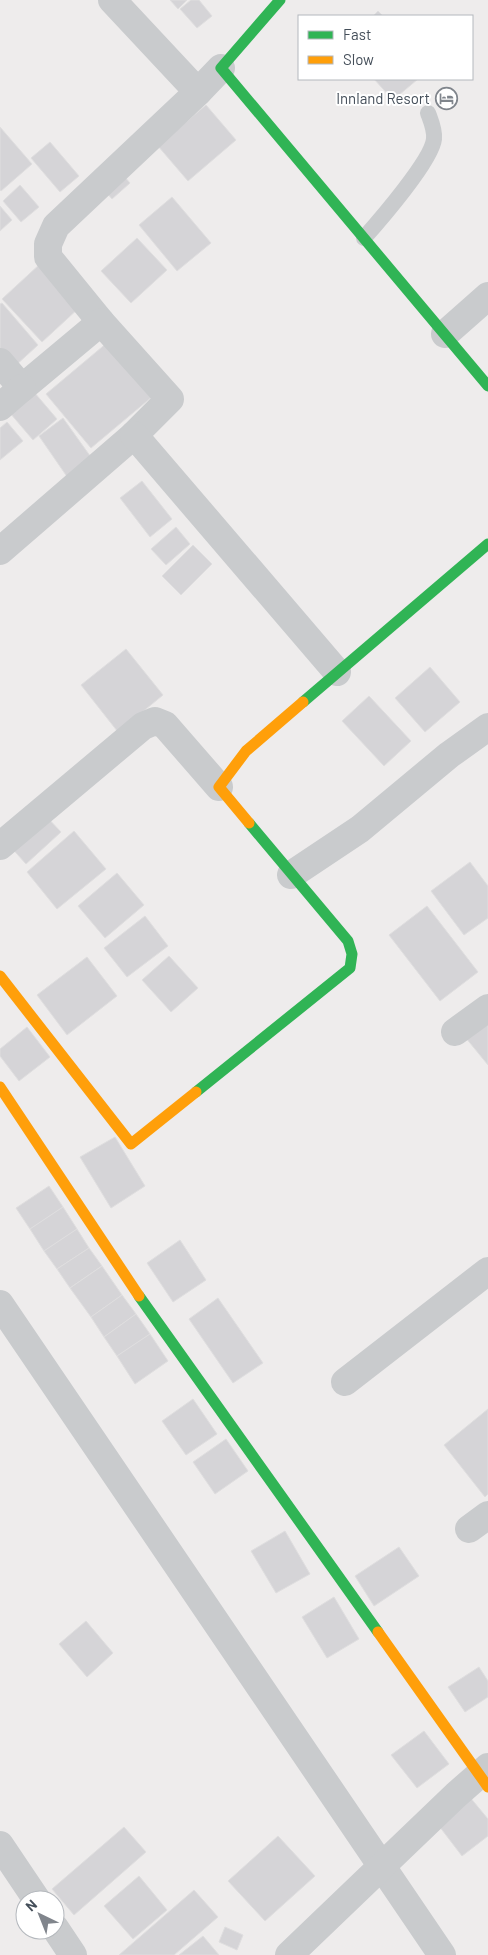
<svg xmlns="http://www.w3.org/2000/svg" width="488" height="1955" viewBox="0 0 488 1955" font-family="Barlow,sans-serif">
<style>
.building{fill:#d5d4d7;stroke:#dfdedf}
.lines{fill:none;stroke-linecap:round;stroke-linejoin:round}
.lane{stroke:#c9cbcd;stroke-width:16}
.street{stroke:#c9cbcd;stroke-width:28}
.fast{stroke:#30b455;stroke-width:11}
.slow{stroke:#ff9f0a;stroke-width:11}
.labels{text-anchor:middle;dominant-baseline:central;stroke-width:4;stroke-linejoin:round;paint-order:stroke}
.poi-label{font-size:15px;fill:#444e59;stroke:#fff;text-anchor:end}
</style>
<rect width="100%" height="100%" fill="#eeecec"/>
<g class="building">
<path d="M170 0H187L178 9Z"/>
<path d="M191 0H199L212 16 197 28 180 9Z"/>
<path d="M378 11 383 16H373Z"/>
<path d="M374 79H418L393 100Z"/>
<path d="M206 105 236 140 188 181 158 146Z"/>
<path d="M0 127 32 164 1 191 0 190Z"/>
<path d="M50 142 79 176 60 192 31 158Z"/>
<path d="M118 169 130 183 112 199 100 185Z"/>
<path d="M20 185 39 207 21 222 3 201Z"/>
<path d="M172 197 211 243 177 271 139 225Z"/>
<path d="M0 206 12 220 0 231Z"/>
<path d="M137 238 167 270 131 303 101 271Z"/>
<path d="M40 264 80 307 42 342 2 299Z"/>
<path d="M2 303 38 345 15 366 0 348V304Z"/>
<path d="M108 342 153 396 91 448 46 394Z"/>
<path d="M34 392 57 419 33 440 10 413Z"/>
<path d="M63 418 93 460 68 478 39 436Z"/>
<path d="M7 422 23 441 0 460V428Z"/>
<path d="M142 481 172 519 150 537 120 498Z"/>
<path d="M176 527 190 544 166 565 151 549Z"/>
<path d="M193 545 212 564 181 595 162 576Z"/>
<path d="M126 649 163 695 118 732 81 685Z"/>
<path d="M430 667 460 702 425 732 395 698Z"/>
<path d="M369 696 411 741 384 766 342 721Z"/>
<path d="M43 813 61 832 26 864 9 845Z"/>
<path d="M74 831 106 869 57 909 27 872Z"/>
<path d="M470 862 488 886V918L464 935 431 891Z"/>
<path d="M117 873 144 905 105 938 78 906Z"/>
<path d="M427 906 478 972 440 1001 389 935Z"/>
<path d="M145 916 168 946 127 977 104 948Z"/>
<path d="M169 956 198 988 171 1012 142 980Z"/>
<path d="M87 957 117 996 67 1035 37 995Z"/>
<path d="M488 1019V1065L461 1032Z"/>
<path d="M27 1027 50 1057 19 1081 0 1056V1049Z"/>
<path d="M115 1137 145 1186 111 1208 80 1157Z"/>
<path d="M49 1186 63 1207 30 1229 16 1208Z"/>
<path d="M63 1207 77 1229 44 1251 30 1229Z"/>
<path d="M77 1229 89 1248 57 1269 44 1251Z"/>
<path d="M180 1240 206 1280 173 1302 147 1263Z"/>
<path d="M89 1248 102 1266 70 1288 57 1269Z"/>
<path d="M102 1266 122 1295 91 1317 70 1288Z"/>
<path d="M122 1295 136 1314 104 1337 91 1317Z"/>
<path d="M218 1298 263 1363 233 1383 189 1319Z"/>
<path d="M136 1314 150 1334 117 1356 104 1337Z"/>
<path d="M150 1334 168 1361 135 1384 117 1356Z"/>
<path d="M193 1399 217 1434 186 1455 162 1421Z"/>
<path d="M488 1409V1494L485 1497 444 1445Z"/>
<path d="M226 1439 248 1471 215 1494 193 1462Z"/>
<path d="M285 1531 310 1574 276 1593 251 1551Z"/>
<path d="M399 1547 419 1576 374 1606 355 1576Z"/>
<path d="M334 1597 359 1639 327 1658 302 1617Z"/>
<path d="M86 1621 113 1653 87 1677 59 1644Z"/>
<path d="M479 1667 488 1681V1697L465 1712 448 1687Z"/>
<path d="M424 1731 449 1764 417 1788 391 1755Z"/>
<path d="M469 1796 488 1819V1836L462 1856 436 1822Z"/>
<path d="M124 1827 146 1852 74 1915 52 1889Z"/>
<path d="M278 1836 315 1876 265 1921 228 1881Z"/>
<path d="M139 1876 167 1910 133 1939 104 1906Z"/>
<path d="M194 1890 218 1917 174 1955H119Z"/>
<path d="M225 1927 243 1935 237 1950 219 1942Z"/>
<path d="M203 1936 219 1955H179Z"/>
</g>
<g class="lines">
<path class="lane" d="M364 238C380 220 432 160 434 139 435 130 431 121 428 113"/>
<g class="street">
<path d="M112 0 198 92"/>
<path d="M101 322 48 257V244L56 226 198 92 221 68"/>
<path d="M445 334 488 296"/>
<path d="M0 362 22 388 101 322 170 399 134 435 0 551"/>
<path d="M0 407 22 388"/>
<path d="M134 435 337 672"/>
<path d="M0 846 143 726 155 721 165 725 219 787"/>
<path d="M291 875 360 829 449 755 488 727"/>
<path d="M455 1032 488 1008"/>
<path d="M0 1304 442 1955"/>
<path d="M345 1382 488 1271"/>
<path d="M469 1529 488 1515"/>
<path d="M0 1845 37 1900"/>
<path d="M55 1928 73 1955"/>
<path d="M289 1955 456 1795 488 1767"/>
</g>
<g class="fast">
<path d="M280 0 221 68 488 386"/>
<path d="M303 702 488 544"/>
<path d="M196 1092 350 968 352 954 348 941 249 823"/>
<path d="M139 1296 378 1632"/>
</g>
<g class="slow">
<path d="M249 823 219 787 246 751 303 702"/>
<path d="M0 976 131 1144 196 1092"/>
<path d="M0 1087 139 1296"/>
<path d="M378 1632 488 1787"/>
</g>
</g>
<defs>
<symbol id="hotel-ring" viewBox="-11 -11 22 22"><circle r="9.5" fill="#fff" stroke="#80858c" stroke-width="1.5"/><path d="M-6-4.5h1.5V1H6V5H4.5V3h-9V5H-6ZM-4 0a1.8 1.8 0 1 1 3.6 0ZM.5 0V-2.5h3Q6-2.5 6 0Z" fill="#80858c"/></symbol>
</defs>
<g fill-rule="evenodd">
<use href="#hotel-ring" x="434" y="86" width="25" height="25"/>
</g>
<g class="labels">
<g class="poi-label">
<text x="430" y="98">Innland Resort</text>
</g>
</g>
<rect x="298" y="15" width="175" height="65" fill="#ffffff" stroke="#b4b8bd"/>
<rect x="308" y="31" width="25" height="8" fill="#30b455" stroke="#b4b8bd"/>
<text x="343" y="40" font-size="15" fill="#444e59">Fast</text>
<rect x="308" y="56" width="25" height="8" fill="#ff9f0a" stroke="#b4b8bd"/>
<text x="343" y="65" font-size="15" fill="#444e59">Slow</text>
<g transform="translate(40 1915) rotate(317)"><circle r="24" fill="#ffffff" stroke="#b4b8bd"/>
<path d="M0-4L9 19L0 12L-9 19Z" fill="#80858c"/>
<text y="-8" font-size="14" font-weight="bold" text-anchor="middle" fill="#444e59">N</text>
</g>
</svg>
